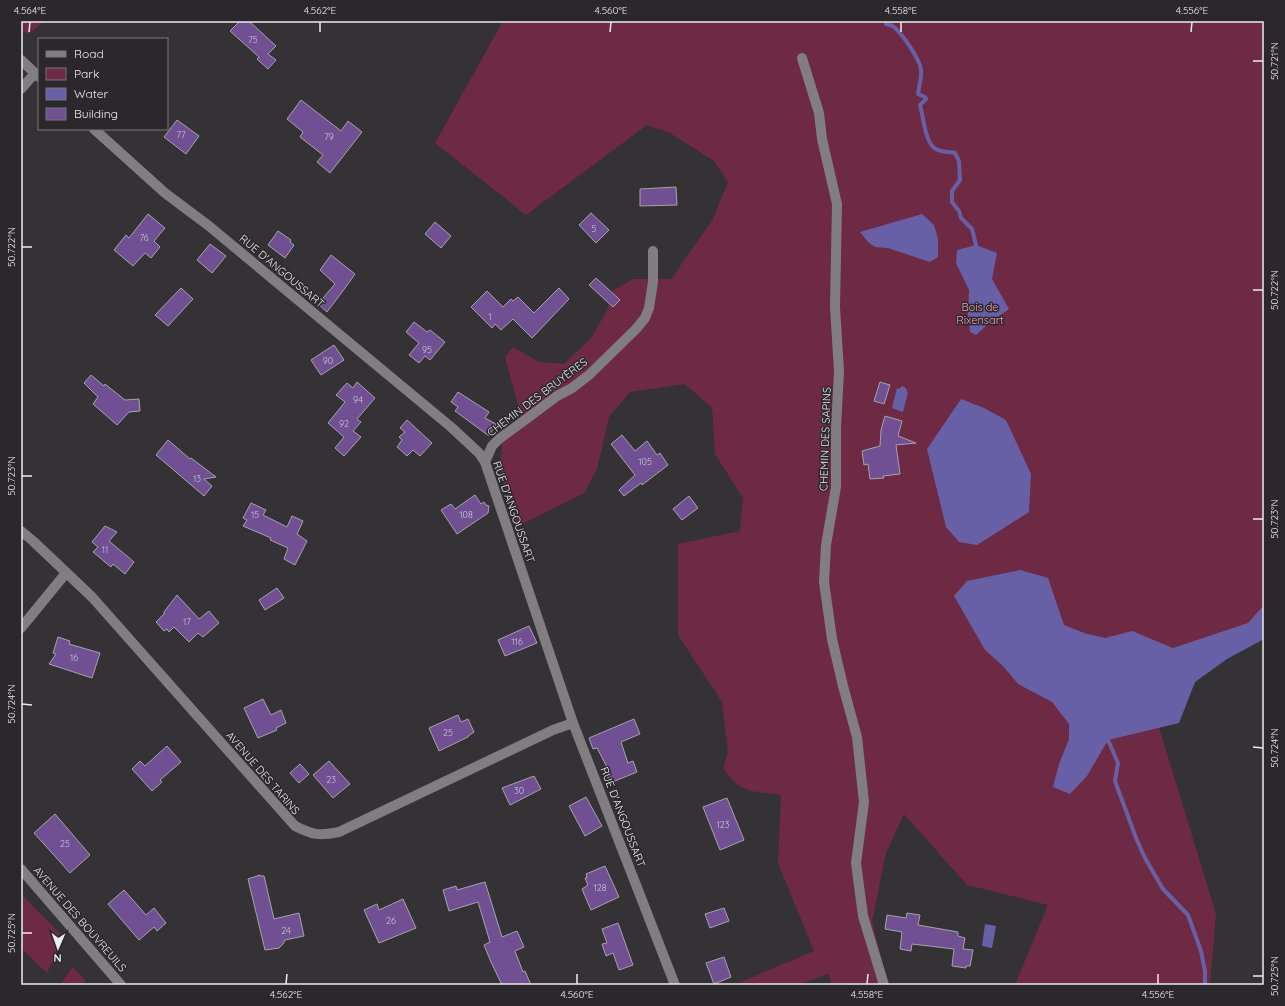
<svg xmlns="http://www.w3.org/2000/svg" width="1285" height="1006" viewBox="0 0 1285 1006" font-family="Quicksand,sans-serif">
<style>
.green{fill:#6e2943}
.water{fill:#6760a7}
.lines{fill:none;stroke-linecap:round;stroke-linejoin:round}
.stream{stroke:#6760a7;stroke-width:4}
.building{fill:#704f93;stroke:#a6a4a9}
.street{stroke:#817e82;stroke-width:10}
.ticks{fill:none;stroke:#ecebed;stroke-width:1.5}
.labels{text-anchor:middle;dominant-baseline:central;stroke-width:3;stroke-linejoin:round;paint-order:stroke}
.number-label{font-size:9px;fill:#cdc4d6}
.street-label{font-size:11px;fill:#ecebed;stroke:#2b282b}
.park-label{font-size:11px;fill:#fea3bf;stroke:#2b282b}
.neatline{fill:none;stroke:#ecebed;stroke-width:1.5}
.ticks-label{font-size:10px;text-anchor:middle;fill:#ecebed}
</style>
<rect width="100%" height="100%" fill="#353235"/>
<g class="green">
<path d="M21 21H45L28 34 21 30Z"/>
<path d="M503 21H1264V632L1147 688 1216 914 1210 985H1015L1048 905 967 885 904 814 886 853 872 921 888 985H832L828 974 799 985H734L814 951 778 863 781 795 750 791 736 784 723 769 728 753 722 702 678 635V544L740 531 743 498 715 454 712 408 685 384 630 392 609 417 597 469 584 493 518 526 500 473 502 440 521 416 505 357 513 347 539 362 564 364 592 337 607 310 612 291 633 279H671L712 221 728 182 714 161 670 133 647 125 526 215 435 143Z"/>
<path d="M21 894 64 938 47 973 21 948Z"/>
<path d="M73 967 85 980 83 985H60Z"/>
</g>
<g class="water">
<path d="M922 214 934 225 938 239V257L930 262 888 248 875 247 869 243 860 232Z"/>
<path d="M976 245 997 253 992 279 1009 309 987 325 976 335 970 332 968 314 969 290 956 263 957 250Z"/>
<path d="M902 386 906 388 907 392H908L903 412 892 408 897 388 899 389Z"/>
<path d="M961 399 984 408 1006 420 1031 474 1029 512 977 545 959 542 946 527 927 449Z"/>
<path d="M1020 570 1048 578 1064 625 1084 633 1105 638 1132 631 1173 648 1248 623 1264 605V639L1227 659 1195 682 1179 723 1108 740 1087 776 1070 794 1053 787 1059 764 1069 739V724L1052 702 1018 684 1003 666 985 650 954 596 967 581Z"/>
<path d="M985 924 996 926 992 948 982 946Z"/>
</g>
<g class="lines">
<g class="stream">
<path d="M886 21V24C889 25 892 25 894 27 903 35 919 58 921 69 922 78 919 85 918 94L925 97 926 99 920 105C923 115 925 144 936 149 941 152 949 152 955 153L959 161 960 180 952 191V202L959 211 961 218 972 229 976 245"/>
<path d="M1108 740 1118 763 1115 781 1136 838 1145 858 1163 889 1188 915 1201 951 1205 971V985"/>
</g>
</g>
<g class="building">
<path d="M240 21H249L276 46 268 54 276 60 268 69 257 59 259 57 230 31Z"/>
<path d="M301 100 341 131 348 121 362 132 330 173 317 162 323 155 300 137 303 132 287 119Z"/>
<path d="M177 120 199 136 186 154 164 137Z"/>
<path d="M676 187 677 205 640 206V189Z"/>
<path d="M591 213 609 230 596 243 579 225Z"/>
<path d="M148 214 165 228 154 241 160 247 151 258 145 253 133 266 114 250 126 235 129 238Z"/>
<path d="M435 222 451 236 441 248 425 234Z"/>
<path d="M278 231 291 240 290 242 294 245 285 258 268 245Z"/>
<path d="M210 244 226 256 212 273 197 260Z"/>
<path d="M331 255 355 274 348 284 327 312 318 304 335 284 320 270Z"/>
<path d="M596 278 620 300 613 307 589 285Z"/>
<path d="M181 288 193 299 168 326 155 315Z"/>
<path d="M559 288 569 299 532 338 513 319 501 330 495 324 492 328 471 307 487 291 503 307 511 299 513 301 518 297 534 313Z"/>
<path d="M414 322 427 332 430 330 445 342 430 360 425 356 419 363 409 355 419 343 406 332Z"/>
<path d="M334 345 344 360 321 375 311 360Z"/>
<path d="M91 375 104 386 105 384 125 400 139 399 140 411 129 412 117 425 93 404 98 397 84 383Z"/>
<path d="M357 382 375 398 357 419 361 422 353 431 361 437 344 456 335 448 344 437 328 423 345 402 336 395 347 383 353 388Z"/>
<path d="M880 382 890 385 884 404 874 401Z"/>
<path d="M458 392 489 412 485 418 496 424 489 436 455 411 458 407 451 402Z"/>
<path d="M885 416 902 421 898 436 916 443 896 445 900 474 883 476 884 478 870 479 868 464 864 465 862 451 880 446 881 430Z"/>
<path d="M407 420 432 443 420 456 413 450 407 456 397 447 402 440 399 437 405 432 400 428Z"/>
<path d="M622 435 635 451 647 441 657 455 660 453 668 465 642 485 641 483 624 496 619 490 635 475 611 444Z"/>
<path d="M168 440 190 459 191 458 216 477 204 479 212 486 204 496 156 455Z"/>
<path d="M475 495 481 504 484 502 486 505 489 506 488 513 457 534 441 510 451 504 455 509Z"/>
<path d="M689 496 698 508 682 520 673 509Z"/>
<path d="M251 503 266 510 263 515 287 527 292 516 303 521 297 534 307 541 295 565 284 559 288 548 270 540 271 538 243 526 247 520 243 518Z"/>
<path d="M105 526 117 532 109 541 134 562 125 574 113 564 111 567 93 552 98 547 92 542Z"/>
<path d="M277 588 284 598 265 610 259 600Z"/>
<path d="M177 595 199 619 209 611 219 623 203 637 198 633 189 642 174 627 169 632 167 629 164 631 156 622 164 614V612Z"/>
<path d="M529 626 537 643 505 656 498 640Z"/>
<path d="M58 637 70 641 69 644 100 653 92 678 49 664 56 654 53 653Z"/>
<path d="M263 699 271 715 281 710 286 723 276 728 277 730 258 738 244 708Z"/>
<path d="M458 715 461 722 468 719 474 732 468 736V737L439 751 429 728Z"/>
<path d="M634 719 640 734 621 742 628 763 633 761 637 772 610 783 605 770 608 769 597 748 593 749 589 738Z"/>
<path d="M167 746 181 762 160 780 162 782 152 791 132 769 140 761 145 766Z"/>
<path d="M329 761 350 784 333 798 313 775Z"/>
<path d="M300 764 309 774 299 783 290 773Z"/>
<path d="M534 776 541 789 510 805 502 788Z"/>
<path d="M586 797 602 826 585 836 569 806Z"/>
<path d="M727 798 744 840 720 850 703 807Z"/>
<path d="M55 814 90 855 70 873 34 833Z"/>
<path d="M605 866 619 897 591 910 582 889 588 885 585 878H587L586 874Z"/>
<path d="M260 875V876H264L274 919 299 913 304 936 285 940 283 944 279 948 265 950 248 879Z"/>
<path d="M485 882 502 937 517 931 524 947 515 951 523 972 525 971 531 985H502L491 962 484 945 490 942 478 902 449 911 443 890 456 886 457 890Z"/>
<path d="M124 890 146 915 154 908 166 923 157 931 154 927 139 940 108 904Z"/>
<path d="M403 899 416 928 379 943 364 910 377 904 379 910Z"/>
<path d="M724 908 729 921 710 928 705 914Z"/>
<path d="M907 913 920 915 918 925 958 932V936L965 938 963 949 973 950 970 966H966V968L952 966 954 949 912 944 911 951 900 949 902 932 885 929 887 915 906 918Z"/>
<path d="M618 923 633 965 619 970 613 953 606 956 602 944 607 943 602 929Z"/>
<path d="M724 957 731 977 714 984 706 963Z"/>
</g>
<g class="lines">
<g class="street">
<path d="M802 58 819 113 822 139 837 204 835 307 839 371 836 428V487L826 545 824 582 832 639 843 686 857 737 864 802 856 863 863 916 884 985"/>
<path d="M21 60 39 77"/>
<path d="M21 89 35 73"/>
<path d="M94 129 165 193 209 226 451 427 479 453 485 462 573 723 675 985"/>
<path d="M485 462 492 446 499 439 533 414 557 396 572 388 589 375 636 329 645 318 649 308 653 282V251"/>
<path d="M21 531 33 541 92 597 295 826C313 835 319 836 339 832L553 730 573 723"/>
<path d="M21 628 66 573"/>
<path d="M21 869 121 985"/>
</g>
</g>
<path class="ticks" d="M29 32 30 22M320 32V22M610 32 611 22M901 32V22M1191 32 1192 22M1253 61H1263M22 247H32M1253 290H1263M22 476H32M1253 519H1263M22 704 32 705M1253 747 1263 748M22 933H32M1253 976H1263M286 984 287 974M577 984V974M867 984 868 974M1158 984V974"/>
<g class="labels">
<g class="number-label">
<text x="253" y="39">75</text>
<text x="181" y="134">77</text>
<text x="329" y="136">79</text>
<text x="594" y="228">5</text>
<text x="144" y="237">76</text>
<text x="490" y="316">1</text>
<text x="427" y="349">95</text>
<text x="328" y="360">90</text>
<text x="358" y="399">94</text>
<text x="344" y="423">92</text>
<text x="645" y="461">105</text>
<text x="197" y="478">13</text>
<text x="255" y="514">15</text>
<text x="466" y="514">108</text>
<text x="105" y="549">11</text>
<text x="187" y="621">17</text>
<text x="517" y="641">116</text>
<text x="74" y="657">16</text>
<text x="448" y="732">25</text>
<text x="331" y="779">23</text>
<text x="519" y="790">30</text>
<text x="723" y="824">123</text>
<text x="65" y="843">25</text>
<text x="600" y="887">128</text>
<text x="391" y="920">26</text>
<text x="286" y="930">24</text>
</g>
<g class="street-label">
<text transform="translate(282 271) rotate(40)">RUE D'ANGOUSSART</text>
<text transform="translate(537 397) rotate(-37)">CHEMIN DES BRUYÈRES</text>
<text transform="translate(825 439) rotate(-88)">CHEMIN DES SAPINS</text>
<text transform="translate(514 512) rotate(71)">RUE D'ANGOUSSART</text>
<text transform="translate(263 773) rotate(49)">AVENUE DES TARINS</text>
<text transform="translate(623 817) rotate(69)">RUE D'ANGOUSSART</text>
<text transform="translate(80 919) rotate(49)">AVENUE DES BOUVREUILS</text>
</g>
<g class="park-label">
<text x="980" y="307">Bois de<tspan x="980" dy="13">Rixensart</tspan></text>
</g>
</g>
<rect width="1285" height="1006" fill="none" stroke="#2b282b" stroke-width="44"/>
<rect x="38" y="38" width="130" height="92" fill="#2b282b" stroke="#787679"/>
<rect x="46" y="51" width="20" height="6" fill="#817e82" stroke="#787679"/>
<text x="74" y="58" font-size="12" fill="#ecebed">Road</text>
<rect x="46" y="68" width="20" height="12" fill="#6e2943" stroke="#787679"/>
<text x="74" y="78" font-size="12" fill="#ecebed">Park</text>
<rect x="46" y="88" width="20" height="12" fill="#6760a7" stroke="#787679"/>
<text x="74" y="98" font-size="12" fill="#ecebed">Water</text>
<rect x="46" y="108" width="20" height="12" fill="#704f93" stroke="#787679"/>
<text x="74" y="118" font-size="12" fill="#ecebed">Building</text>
<g transform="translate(58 948) rotate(182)" stroke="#2b282b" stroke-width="3" paint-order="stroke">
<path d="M0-3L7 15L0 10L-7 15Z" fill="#ecebed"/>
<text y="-6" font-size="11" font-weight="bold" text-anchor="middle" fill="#ecebed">N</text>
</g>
<rect x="22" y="22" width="1241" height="962" class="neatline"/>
<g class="ticks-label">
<text x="30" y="14">4.564°E</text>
<text x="320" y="14">4.562°E</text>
<text x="611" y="14">4.560°E</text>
<text x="901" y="14">4.558°E</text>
<text x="1192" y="14">4.556°E</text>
<text transform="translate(1274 61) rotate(-90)" y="4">50.721°N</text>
<text transform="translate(11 247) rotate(-90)" y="4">50.722°N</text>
<text transform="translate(1274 290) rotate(-90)" y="4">50.722°N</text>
<text transform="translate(11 476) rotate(-90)" y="4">50.723°N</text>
<text transform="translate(1274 519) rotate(-90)" y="4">50.723°N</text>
<text transform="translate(11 704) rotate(-90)" y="4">50.724°N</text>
<text transform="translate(1274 748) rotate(-90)" y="4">50.724°N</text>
<text transform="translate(11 933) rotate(-90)" y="4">50.725°N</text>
<text transform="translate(1274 976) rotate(-90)" y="4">50.725°N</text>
<text x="286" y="998">4.562°E</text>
<text x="577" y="998">4.560°E</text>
<text x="867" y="998">4.558°E</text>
<text x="1158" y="998">4.556°E</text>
</g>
</svg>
